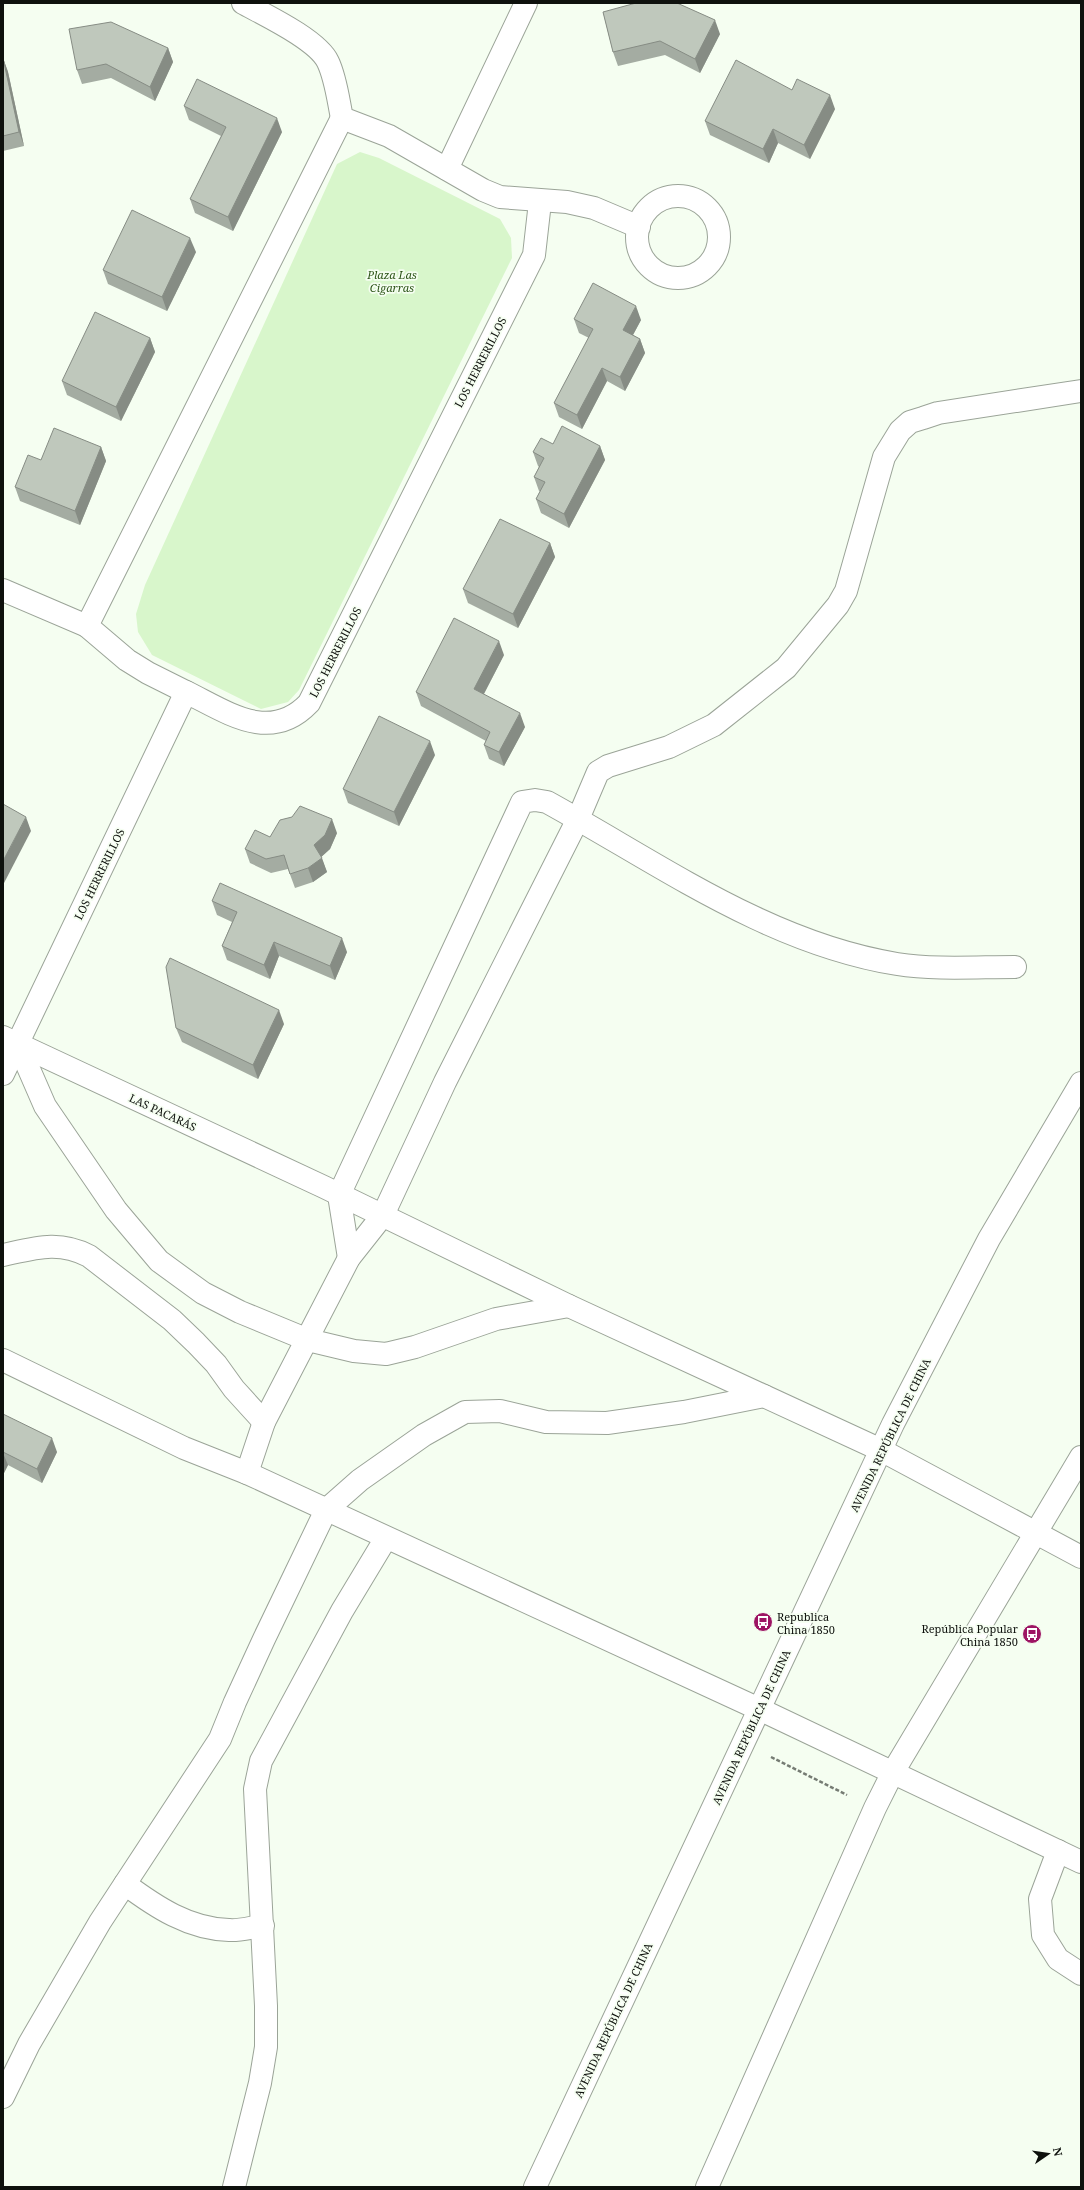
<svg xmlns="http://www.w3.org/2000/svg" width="1084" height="2190" viewBox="0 0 1084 2190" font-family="'Noto Serif',serif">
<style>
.green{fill:#d8f6cb}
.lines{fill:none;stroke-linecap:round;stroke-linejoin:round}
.minor-casing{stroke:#9ba498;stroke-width:24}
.major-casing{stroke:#9ba498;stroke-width:24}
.path{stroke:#767c74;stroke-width:2.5;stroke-dasharray:4 2;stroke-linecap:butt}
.minor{stroke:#fff;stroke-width:22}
.major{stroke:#fff;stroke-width:22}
.wall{fill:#a4aca2}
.shaded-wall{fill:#868c84}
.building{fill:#bfc8bc;stroke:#868c84}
.labels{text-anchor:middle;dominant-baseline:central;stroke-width:3.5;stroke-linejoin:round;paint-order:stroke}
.park-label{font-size:11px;font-style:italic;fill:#2c5417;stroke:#f5fef1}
.street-label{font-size:11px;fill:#0e110d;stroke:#f5fef1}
.poi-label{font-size:11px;fill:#0e110d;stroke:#f5fef1;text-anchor:start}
</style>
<rect width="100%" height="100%" fill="#f5fef1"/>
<path class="green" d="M360 152 379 158 500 219 511 238 512 258 299 690 288 702 261 709 152 655 138 632 136 614 145 585 337 164Z"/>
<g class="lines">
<defs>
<g id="minor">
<path d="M243 3C265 15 318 40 328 62 336 79 338 99 342 118L389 136 483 190 500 197 567 202 594 208 639 227"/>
<path d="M447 169 526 3"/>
<circle cx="678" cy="237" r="41"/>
<path d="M3 590 87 626"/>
<path d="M186 692 148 673 127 660 87 626 342 118"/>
<path d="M3 1037 324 1187 569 1306 881 1450 1081 1557"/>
<path d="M18 1044 45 1106 116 1210 159 1261 203 1293 240 1312 308 1340 354 1351 386 1354 415 1347 496 1319 569 1306"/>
<path d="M3 1074 186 692C227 712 270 744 309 703L534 255 540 202"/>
<path d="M3 1255C35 1248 59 1240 89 1256L172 1320 196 1343 216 1364 234 1389 264 1422"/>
<path d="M349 1258 339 1195 522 802 535 800 547 802C660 864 768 943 897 964 935 970 976 967 1015 967"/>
<path d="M3 1360 184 1448 247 1473 759 1709 1081 1862"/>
<path d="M247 1473 264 1422 349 1258 383 1215 445 1082 578 819 598 772 608 766 669 747 714 725 786 668 838 605 846 591 884 457 900 431 910 422 923 418 938 413 1081 391"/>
<path d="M1058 1851 1040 1899 1043 1935 1058 1959 1081 1974"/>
<path d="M125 1884C156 1907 189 1929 229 1930 240 1931 252 1927 263 1926"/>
<path d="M3 2097 29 2044 100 1922 220 1739 235 1702 264 1639 326 1510 360 1480 424 1435 465 1412 500 1411 546 1422 607 1423 684 1412 764 1396"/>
<path d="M234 2187 260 2083 266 2047V2006L255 1789 261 1761 342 1611 386 1538"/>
</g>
<g id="major">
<path d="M535 2187 893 1424 989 1239 1081 1083"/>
<path d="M707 2187 875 1808 893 1772 1081 1457"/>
</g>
</defs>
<use href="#minor" class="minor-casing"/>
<use href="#major" class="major-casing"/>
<path class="path" d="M771 1757 847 1795"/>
<use href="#minor" class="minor"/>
<use href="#major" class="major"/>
</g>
<g class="wall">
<path d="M603 12 720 34 700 73 665 55 618 66 613 52Z"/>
<path d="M168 48 173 62 155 101 111 78 82 84 77 70Z"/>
<path d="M3 58 8 72 24 146 3 151Z"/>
<path d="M792 90 835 109 810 159 778 143 769 163 710 135 705 121Z"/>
<path d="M184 106 282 132 233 231 195 213 190 199 221 136 189 120Z"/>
<path d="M196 252 167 311 108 284 103 270Z"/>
<path d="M574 319 641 320 633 335 640 339 645 353 625 391 607 381 582 429 559 417 554 403 589 338 579 333Z"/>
<path d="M150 338 155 352 121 421 67 395 62 381Z"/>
<path d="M553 444 600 446 605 460 569 528 541 513 536 499 540 491H539L534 477 539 467 538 466 533 452Z"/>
<path d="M101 447 106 461 80 525 20 501 15 487 41 460Z"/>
<path d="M550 543 555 557 518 628 468 603 463 589Z"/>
<path d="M504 655 484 694 525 727 504 766 489 759 484 745 486 741 421 706 416 692Z"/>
<path d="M435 755 399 826 348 803 343 789Z"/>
<path d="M337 833 330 849 321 857 327 872 313 882 295 888 288 869 271 873 250 863 245 849 270 837Z"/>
<path d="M212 901 347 952 335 980 279 956 270 979 227 960 222 946 232 922 217 915Z"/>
<path d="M284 1024 258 1079 182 1042 176 1028Z"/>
<path d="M3 1414 57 1452 42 1483 8 1465 3 1475Z"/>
</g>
<g class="shaded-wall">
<path d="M715 20 720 34 700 73 695 59Z"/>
<path d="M168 48 173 62 155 101 150 87Z"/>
<path d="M3 58 8 72 24 146 19 132Z"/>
<path d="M830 95 835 109 810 159 804 145Z"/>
<path d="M277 118 282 132 233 231 228 217Z"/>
<path d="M773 129 778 143 769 163 763 149Z"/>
<path d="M190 238 196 252 167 311 162 297Z"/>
<path d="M636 306 641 320 628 344 623 330Z"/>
<path d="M150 338 155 352 121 421 116 407Z"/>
<path d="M640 339 645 353 625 391 620 377Z"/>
<path d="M602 368 607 381 582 429 577 415Z"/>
<path d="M600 446 605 460 569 528 564 514Z"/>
<path d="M101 447 106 461 80 525 75 511Z"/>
<path d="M550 543 555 557 518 628 513 614Z"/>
<path d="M499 641 504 655 479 703 474 689Z"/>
<path d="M520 713 525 727 504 766 499 752Z"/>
<path d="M430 741 435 755 399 826 394 812Z"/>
<path d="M26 817 31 831 3 885V861Z"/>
<path d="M332 819 337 833 330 849 319 859 314 845Z"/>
<path d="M322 858 327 872 313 882 308 868Z"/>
<path d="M342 938 347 952 335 980 330 966Z"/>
<path d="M274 942 279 956 270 979 264 965Z"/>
<path d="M279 1010 284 1024 258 1079 253 1065Z"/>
<path d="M52 1438 57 1452 42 1483 37 1469Z"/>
<path d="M3 1453 8 1465 3 1475Z"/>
</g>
<g class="building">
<path d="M636 3H677L715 20 695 59 660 41 613 52 603 12Z"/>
<path d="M111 22 168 48 150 87 106 64 77 70 69 29Z"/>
<path d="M3 58 19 132 3 136Z"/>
<path d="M736 60 792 90 797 79 830 95 804 145 773 129 763 149 705 121Z"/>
<path d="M197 79 277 118 228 217 190 199 226 127 184 106Z"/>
<path d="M132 210 190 238 162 297 103 270Z"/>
<path d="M593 283 636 306 623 330 640 339 620 377 602 368 577 415 554 403 593 329 574 319Z"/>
<path d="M95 312 150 338 116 407 62 381Z"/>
<path d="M562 426 600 446 564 514 536 499 545 482 534 477 544 458 533 452 541 438 553 444Z"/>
<path d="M54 428 101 447 75 511 15 487 28 455 41 460Z"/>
<path d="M500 519 550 543 513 614 463 589Z"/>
<path d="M454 618 499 641 474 689 520 713 499 752 484 745 490 732 416 692Z"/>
<path d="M379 716 430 741 394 812 343 789Z"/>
<path d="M3 804 26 817 3 861Z"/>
<path d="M300 806 332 819 325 835 314 845 322 858 308 868 290 874 284 855 266 859 245 849 255 830 270 837 280 820 292 817Z"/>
<path d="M220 883 342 938 330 966 274 942 264 965 222 946 237 912 212 901Z"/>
<path d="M170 958 279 1010 253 1065 176 1028 166 967Z"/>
<path d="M3 1414 52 1438 37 1469 3 1452Z"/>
</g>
<defs>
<symbol id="bus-disc" viewBox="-11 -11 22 22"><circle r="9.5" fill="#9d1463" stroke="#f5fef1"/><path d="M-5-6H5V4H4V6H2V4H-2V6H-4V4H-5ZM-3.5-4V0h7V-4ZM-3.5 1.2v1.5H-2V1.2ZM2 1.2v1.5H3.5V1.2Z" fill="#fff"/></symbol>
</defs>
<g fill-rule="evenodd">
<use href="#bus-disc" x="752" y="1611" width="22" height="22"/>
<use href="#bus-disc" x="1021" y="1623" width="22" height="22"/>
</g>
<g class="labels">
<g class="park-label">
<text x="392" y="274">Plaza Las<tspan x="392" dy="13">Cigarras</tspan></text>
</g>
<g class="street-label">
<text transform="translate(480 362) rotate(-63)">LOS HERRERILLOS</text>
<text transform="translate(335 652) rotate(-63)">LOS HERRERILLOS</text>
<text transform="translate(99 874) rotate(-64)">LOS HERRERILLOS</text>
<text transform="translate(163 1112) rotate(25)">LAS PACARÁS</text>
<text transform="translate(890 1435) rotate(-64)">AVENIDA REPÚBLICA DE CHINA</text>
<text transform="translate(751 1727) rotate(-65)">AVENIDA REPÚBLICA DE CHINA</text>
<text transform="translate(613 2020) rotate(-65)">AVENIDA REPÚBLICA DE CHINA</text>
</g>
<g class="poi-label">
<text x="777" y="1616">Republica<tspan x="777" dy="13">China 1850</tspan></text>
<text x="1018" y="1628" text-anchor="end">República Popular<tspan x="1018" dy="13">China 1850</tspan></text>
</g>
</g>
<rect width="1084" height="2190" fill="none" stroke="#0e110d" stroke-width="8"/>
<g transform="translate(1048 2154) rotate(77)" stroke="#f5fef1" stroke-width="3" paint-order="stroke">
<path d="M0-3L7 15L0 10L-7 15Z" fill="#0e110d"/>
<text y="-6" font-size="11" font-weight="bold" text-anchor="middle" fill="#0e110d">N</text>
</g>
</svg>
